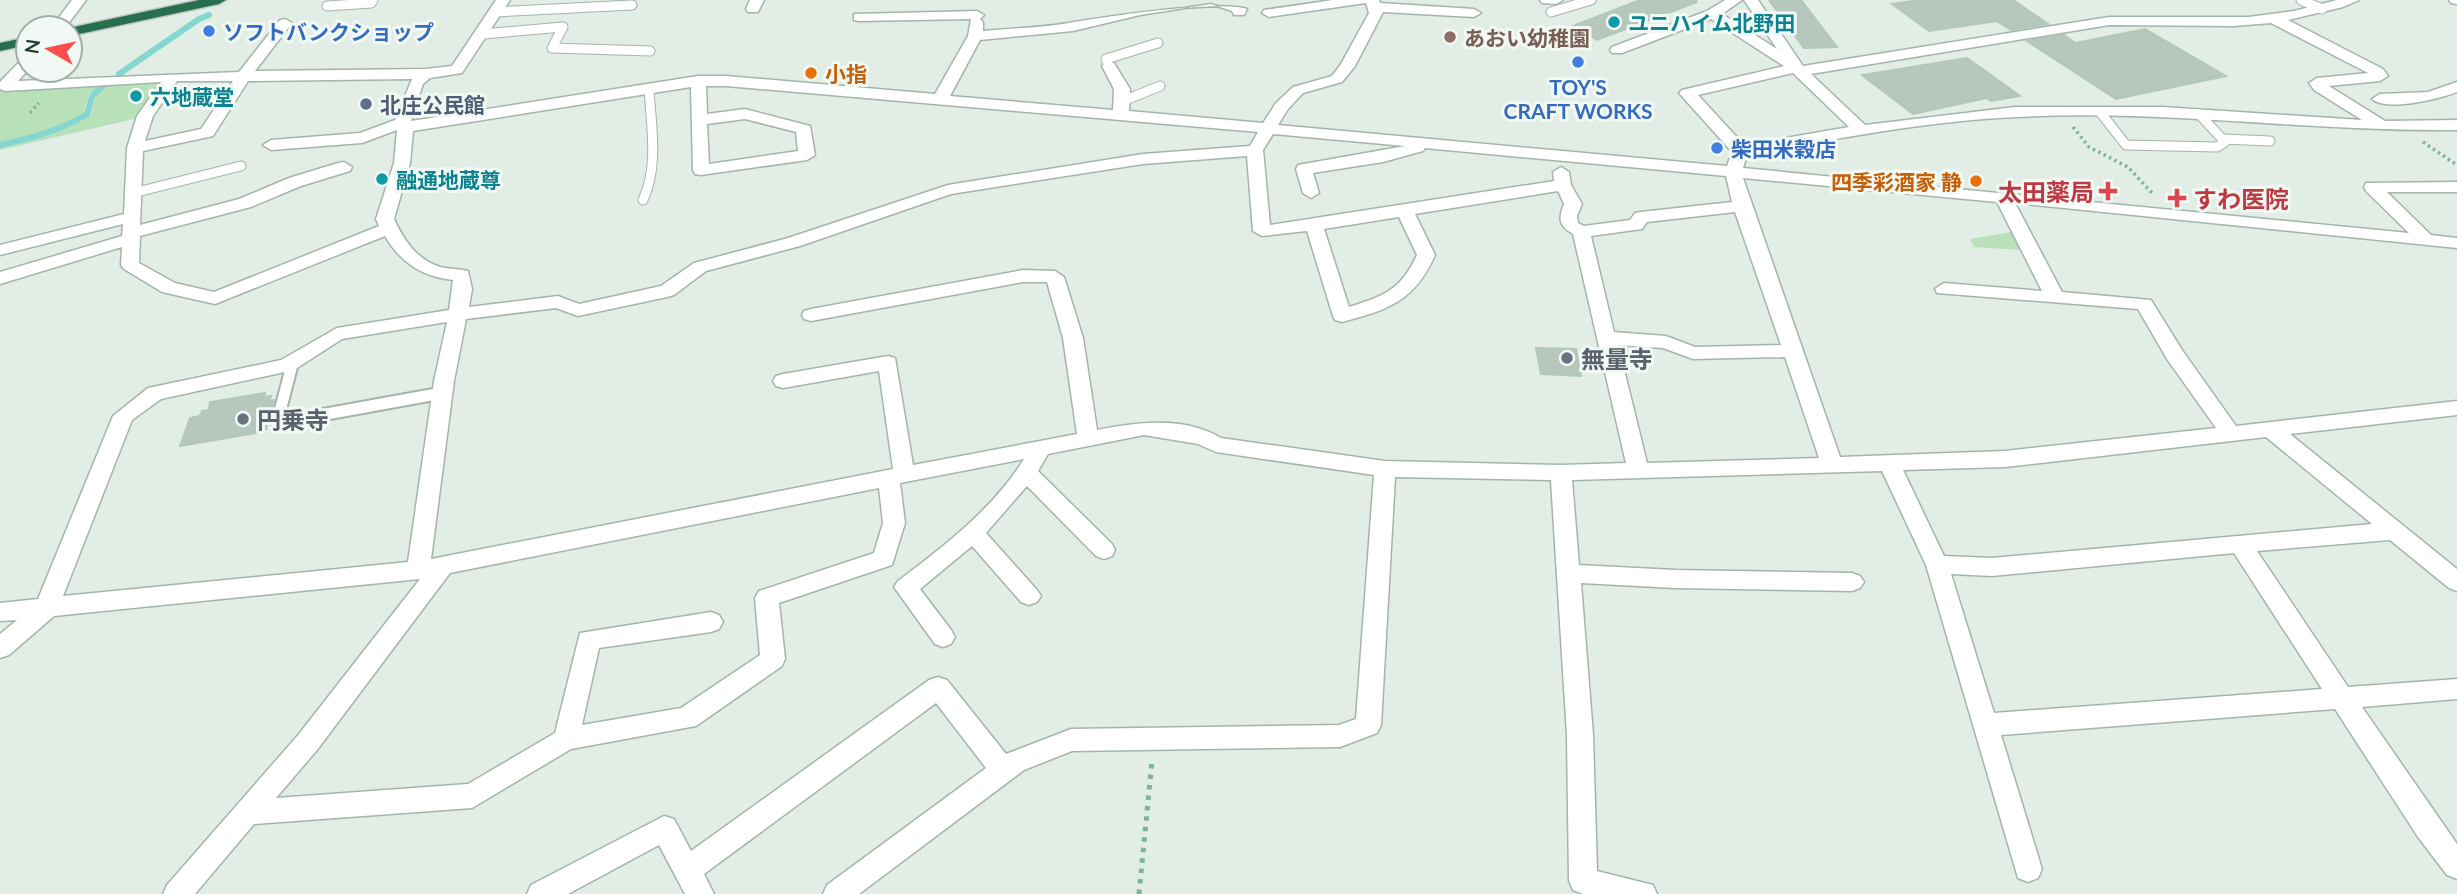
<svg xmlns="http://www.w3.org/2000/svg" width="2457" height="894" viewBox="0 0 2457 894" font-family="Lato,'Noto Sans JP',sans-serif">
<style>
.green{fill:#b8e0b9}
.lines{fill:none;stroke-linecap:round;stroke-linejoin:round}
.stream{stroke:#83d7d0;stroke-width:6}
.building{fill:#b6c8bd;stroke:#b3c7ba;stroke-width:2}
.lane-far1-casing{stroke:#a3b5ab;stroke-width:11}
.lane-casing{stroke:#a3b5ab;stroke-width:15}
.street-casing{stroke:#a3b5ab;stroke-width:3}
.highway-casing{stroke:#c0c9c5;stroke-width:3}
.path-far1{stroke:#7eb496;stroke-width:3.5;stroke-dasharray:2.5 3.5;stroke-linecap:butt}
.path{stroke:#7eb496;stroke-width:5;stroke-dasharray:4.5 6;stroke-linecap:butt}
.lane-far1{stroke:#fff;stroke-width:9}
.lane{stroke:#fff;stroke-width:11}
.street{fill:#fff;fill-rule:evenodd}
.highway{fill:#286f4f;fill-rule:evenodd}
.culture-dot{fill:#0f9aa8;stroke:#f2f9f4;stroke-width:2.5}
.shop-dot{fill:#3f7fe0;stroke:#f2f9f4;stroke-width:2.5}
.education-dot{fill:#8d6e63;stroke:#f2f9f4;stroke-width:2.5}
.food-dot{fill:#e8710a;stroke:#f2f9f4;stroke-width:2.5}
.service-dot{fill:#5c6f8a;stroke:#f2f9f4;stroke-width:2.5}
.health-dot{fill:#e0444e;stroke:#f2f9f4;stroke-width:2.5}
.worship-dot{fill:#6b7280;stroke:#f2f9f4;stroke-width:2.5}
.labels{text-anchor:middle;dominant-baseline:central;stroke-width:6;stroke-linejoin:round;paint-order:stroke}
.far-culture-label{font-size:21px;font-weight:bold;fill:#0d838f;stroke:#f2f9f4;text-anchor:start}
.far-shop-label{font-size:21px;font-weight:bold;fill:#366cbe;stroke:#f2f9f4;text-anchor:start}
.far-education-label{font-size:21px;font-weight:bold;fill:#785e54;stroke:#f2f9f4;text-anchor:start}
.far-food-label{font-size:21px;font-weight:bold;fill:#c56008;stroke:#f2f9f4;text-anchor:start}
.far-service-label{font-size:21px;font-weight:bold;fill:#4e5e75;stroke:#f2f9f4;text-anchor:start}
.health-label{font-size:24px;font-weight:bold;fill:#be3a42;stroke:#f2f9f4;text-anchor:end}
.worship-label{font-size:24px;font-weight:bold;fill:#5b616d;stroke:#f2f9f4;text-anchor:start}
</style>
<rect width="100%" height="100%" fill="#e1ede5"/>
<g class="green">
<path d="M162 81 138 118 0 150V147C32 140 62 132 90 115L96 95 112 82Z"/>
<path d="M104 82 89 94 83 113 77 118 35 135 0 143V89Z"/>
<path d="M2011 232 2021 250 1974 247 1970 239Z"/>
</g>
<g class="lines">
<g class="stream">
<path d="M119 74 199 19 209 15"/>
<path d="M0 145C31 138 60 131 87 114L92 96 106 83"/>
</g>
</g>
<g class="building">
<path d="M1640 0H1696L1697 2 1597 40 1573 26Z"/>
<path d="M1769 0H1801L1837 47 1804 48Z"/>
<path d="M1921 0H2013L2048 24 2011 30 1997 21 1929 31 1892 4Z"/>
<path d="M2145 29 2226 76 2116 99 2027 41 2064 35 2075 43Z"/>
<path d="M1967 58 2020 96 1991 101 1987 98 1913 114 1862 75Z"/>
<path d="M1536 348 1576 349 1581 376 1541 374Z"/>
<path d="M265 393 264 397 271 396 269 401 274 400 266 429 262 432 180 446 190 418 200 416 202 411 209 410 210 402Z"/>
</g>
<g class="lines">
<defs>
<g id="lane-far1">
<path d="M2301 0 2322 9"/>
<path d="M327 6 371 3 373 0"/>
<path d="M495 12 632 5"/>
<path d="M1551 12 1591 0"/>
<path d="M483 34 563 27 552 48 650 51"/>
<path d="M1109 66 1106 59 1158 43"/>
<path d="M1123 101 1160 86"/>
<path d="M2100 112 2126 145 2217 147 2225 142 2199 114"/>
<path d="M2223 139 2270 141"/>
<path d="M133 193 241 166"/>
<path d="M643 200C659 166 651 125 649 89"/>
</g>
<path id="lane" d="M293 361 277 423 442 393"/>
<g id="street">
<path d="M72 0H86L65 28H51Z"/>
<path d="M496 0H510L462 73 430 78 423 84 411 121 698 76H726L935 94 968 36 971 19 859 21 854 20V14L977 11 984 15 980 19 983 22V31C1013 28 1044 28 1074 22 1111 16 1218 0 1247 9L1244 15H1234L1232 11 1211 4 1140 15 1073 31 980 40 950 96 1113 110 1114 89 1102 66 1109 62 1114 63 1130 89 1129 111 1263 123 1276 103 1293 87 1332 76 1341 64 1369 13 1366 3 1269 17 1262 13 1264 10 1333 0H1379L1380 3 1474 9 1481 13 1474 17 1383 12 1355 66 1342 82 1303 93 1288 109 1278 125 1727 166 1732 152 1679 93 1682 90 1784 66 1711 19 1622 53H1612L1610 50 1612 47 1707 11 1725 0H1742L1722 14 1777 49 1744 0H1758L1803 66 2109 17H2249L2294 11 2337 0H2359L2343 7 2288 20 2383 69 2388 76 2380 81 2329 86 2385 121 2457 120V130C2310 132 2163 109 2016 117 1927 121 1834 139 1747 155L1743 168 2409 233 2366 191 2364 187 2366 183 2457 182V192H2387L2431 235 2457 238V248L2015 203 2062 292 2151 300 2182 350 2236 426 2457 401V415L2290 434 2457 569V591L2449 588 2390 540 2257 551 2348 687 2457 679V699L2362 707 2457 844V879L2447 875 2418 837 2335 709 2001 735 2042 869 2038 878 2028 882 2018 878 1926 565 1882 471 1572 480 1579 565 1675 570 1852 573 1860 576 1864 582 1860 588 1852 591 1675 588 1581 583 1593 735 1597 871 1653 885 1657 894H1583L1573 890 1569 881 1567 735 1551 480 1395 477 1381 725 1377 733 1340 747 1072 751 1024 770 859 894H823L827 885 986 768 936 703 704 874 714 894H685L659 845 568 894H527L531 885 664 816 674 819 691 851 929 680 938 677 947 680 1006 754 1071 729 1339 725 1356 719 1374 475 1216 452 1198 444 1144 435 1048 454 1038 471 1112 544 1115 550 1112 556 1104 559 1096 556 1027 486 986 533 1037 590 1041 596 1037 602 1029 605 1021 602 972 546 920 589 951 630 955 637 951 644 943 647 935 644 894 587 898 581C944 546 993 509 1024 459L900 483 905 523 892 565 779 603 785 659 782 666 696 726 571 749 472 808 254 824 195 894H163L167 885 299 734 420 579 54 616 9 655 0 658V634L17 620 0 621V603L38 599 113 416 148 388 281 360 337 328 449 310 453 280C422 277 400 262 385 236L215 304 162 292 124 269 121 265 122 247 0 284V272L122 236 123 224 0 255V245L124 214 127 148 137 116 161 82 5 91 0 89V82L23 58 28 57V70L18 81 239 72 280 20 285 19 292 23 255 71 425 69 452 66ZM2271 23 2368 73 2317 78 2309 83 2314 90 2362 120 2163 107H2015L1865 125 1811 74 2109 25 2234 26ZM1793 73 1849 127 1744 145 1698 95ZM412 79 395 120 360 133 271 140 263 145 271 150 362 143 397 130 394 163 376 219 379 226 214 292 175 283 139 263 140 236 251 207 301 186 350 171 352 167 344 162 338 163 289 178 239 199 140 225 143 151 213 136 248 81ZM177 81H233L201 129 145 141 153 116ZM706 86H726L1258 132 1250 146 1143 154 948 185 788 238 694 263 661 286 579 304 558 296 469 307 472 289 468 271C459 269 449 269 440 267 416 259 404 240 394 219L410 163 413 131 691 87 693 170 695 174 701 175 807 160 815 155 810 126 745 109 707 114ZM745 119 796 132 798 151 709 164 707 124ZM1273 134 1405 146 1298 165 1296 169 1303 193 1311 198 1319 193 1313 173 1383 162 1423 151 1425 148 1726 176 1732 202 1641 212 1635 213 1630 220 1584 226 1578 223 1577 216 1582 204 1571 185 1569 172 1561 167 1553 172 1554 181 1270 225 1263 150ZM1247 156 1253 231 1262 236 1307 231 1333 316 1335 320 1342 322C1388 310 1415 301 1435 255L1415 214 1558 191 1564 204C1558 219 1559 226 1573 234L1626 463 1561 465 1385 461 1221 438C1184 416 1137 422 1097 430L1083 338 1064 277 1055 271 1023 270 811 309 804 311 802 315 804 319 811 321 1023 282H1047L1063 338 1077 434 913 465 895 358 888 356 783 374 776 376 773 381 776 386 783 388 879 371 893 469 431 559 454 381 466 319 556 308 578 316 667 297 674 295 706 271 800 246 951 194 1143 164ZM1743 178 1997 202 2042 291 1944 283 1935 289 1937 293 2138 309 2167 359 2216 428 2005 451 1840 457ZM1735 212 1781 345 1695 347 1666 336 1614 332 1591 236 1642 229 1647 222ZM1399 217 1417 255C1401 290 1384 296 1349 307L1324 229ZM447 322 434 381 408 562 63 596 132 420 161 399 294 370 342 339ZM1618 345 1663 348 1693 359 1785 357 1819 458 1647 463ZM2266 437 2372 524 1992 558 1944 556 1903 470 2005 467ZM879 488 883 523 874 553 759 591 755 598 760 655 681 708 582 725 599 648 711 632 719 629 723 622 719 615 711 612 580 633 555 733 468 784 276 798 317 750 450 573ZM2234 553 2322 689 1994 713 1951 574 1992 576Z"/>
<path d="M750 0H764L758 12H748L746 9Z"/>
<path d="M1540 0H1563L1556 4 1542 3Z"/>
<path d="M2449 0H2457V4L2451 3Z"/>
<path d="M2457 82V92C2439 99 2387 112 2372 99L2380 94 2428 92Z"/>
</g>
<g id="highway">
<path d="M199 0H226L219 4 70 36 69 28Z"/>
<path d="M28 37V45L0 51V43Z"/>
</g>
</defs>
<use href="#lane-far1" class="lane-far1-casing"/>
<use href="#lane" class="lane-casing"/>
<use href="#street" class="street-casing"/>
<use href="#highway" class="highway-casing"/>
<g class="path-far1">
<path d="M30 113 39 103"/>
<path d="M2073 127 2089 147 2128 167 2153 194"/>
<path d="M2423 142 2457 165"/>
</g>
<path class="path" d="M1139 894 1152 761"/>
<use href="#lane-far1" class="lane-far1"/>
<use href="#lane" class="lane"/>
<use href="#street" class="street"/>
<use href="#highway" class="highway"/>
</g>
<g class="culture-dot">
<circle cx="1614" cy="22" r="7"/>
<circle cx="136" cy="96" r="7"/>
<circle cx="382" cy="179" r="7"/>
</g>
<g class="shop-dot">
<circle cx="209" cy="31" r="7"/>
<circle cx="1578" cy="62" r="7"/>
<circle cx="1717" cy="148" r="7"/>
</g>
<circle class="education-dot" cx="1450" cy="37" r="7"/>
<g class="food-dot">
<circle cx="811" cy="73" r="7"/>
<circle cx="1976" cy="181" r="7"/>
</g>
<circle class="service-dot" cx="366" cy="104" r="7"/>
<g class="health-dot">
<path d="M2104.5 180.5h7v7h7v7h-7v7h-7v-7h-7v-7h7z"/>
<path d="M2173.5 187.5h7v7h7v7h-7v7h-7v-7h-7v-7h7z"/>
</g>
<g class="worship-dot">
<circle cx="1567" cy="358" r="7"/>
<circle cx="243" cy="419" r="7"/>
</g>
<g class="labels">
<g class="far-culture-label">
<text x="1628" y="22">ユニハイム北野田</text>
<text x="150" y="96">六地蔵堂</text>
<text x="396" y="179">融通地蔵尊</text>
</g>
<g class="far-shop-label">
<text x="223" y="31">ソフトバンクショップ</text>
<text x="1578" y="86" text-anchor="middle">TOY'S<tspan x="1578" dy="24">CRAFT WORKS</tspan></text>
<text x="1731" y="148">柴田米穀店</text>
</g>
<g class="far-education-label">
<text x="1464" y="37">あおい幼稚園</text>
</g>
<g class="far-food-label">
<text x="825" y="73">小指</text>
<text x="1962" y="181" text-anchor="end">四季彩酒家 静</text>
</g>
<g class="far-service-label">
<text x="380" y="104">北庄公民館</text>
</g>
<g class="health-label">
<text x="2094" y="191">太田薬局</text>
<text x="2193" y="198" text-anchor="start">すわ医院</text>
</g>
<g class="worship-label">
<text x="1581" y="358">無量寺</text>
<text x="257" y="419">円乗寺</text>
</g>
</g>
<g transform="translate(49 49) rotate(279)"><circle r="33" fill="#f2f9f4" stroke="#9eafa5" stroke-width="2"/>
<path d="M0-5L12 26L0 18L-12 26Z" fill="#ff4d4d"/>
<text y="-10" font-size="19" font-weight="bold" text-anchor="middle" fill="#1f3f2f">N</text>
</g>
</svg>
